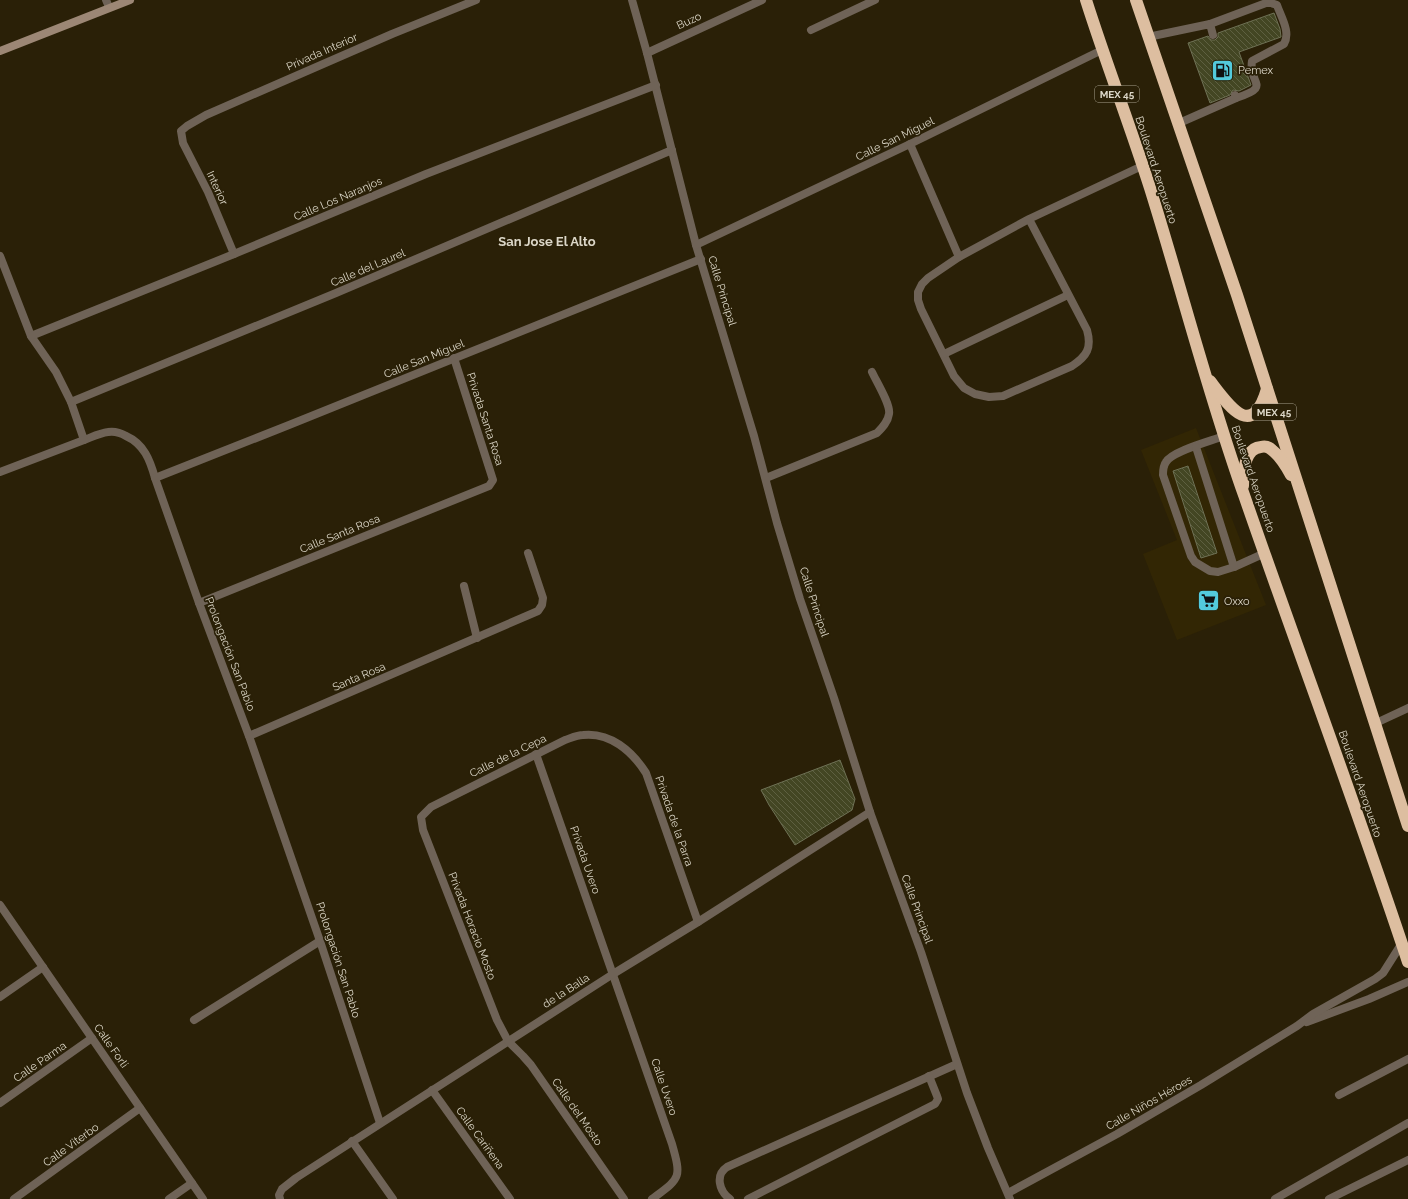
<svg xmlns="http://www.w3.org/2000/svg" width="1408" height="1199" viewBox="0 0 1408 1199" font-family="Raleway,sans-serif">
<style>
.built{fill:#322604}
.building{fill:url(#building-back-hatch);stroke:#6e7155}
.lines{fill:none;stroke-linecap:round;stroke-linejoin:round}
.lane{stroke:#6f6357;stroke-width:8}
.street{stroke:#6f6357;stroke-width:8}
.secondary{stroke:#9c8775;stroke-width:8}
.highway{stroke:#ddbea0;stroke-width:12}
.labels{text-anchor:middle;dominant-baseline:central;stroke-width:3.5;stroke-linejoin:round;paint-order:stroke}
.shield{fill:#2a2007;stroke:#a7a08e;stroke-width:1}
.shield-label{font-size:10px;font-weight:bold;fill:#dcd7c8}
.street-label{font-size:11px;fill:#dcd7c8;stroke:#2a2007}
.poi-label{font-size:11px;fill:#dcd7c8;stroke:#2a2007;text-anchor:start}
.quarter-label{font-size:13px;font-weight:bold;fill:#dcd7c8;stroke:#2a2007}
</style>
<defs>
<pattern id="building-back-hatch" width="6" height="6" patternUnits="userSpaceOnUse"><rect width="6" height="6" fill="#434623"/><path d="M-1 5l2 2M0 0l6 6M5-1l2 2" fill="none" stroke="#5e6041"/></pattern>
</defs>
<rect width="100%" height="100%" fill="#2a2007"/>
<path class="built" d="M1196 428 1266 605 1177 640 1143 554 1177 540 1141 450Z"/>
<g class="building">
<path d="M1274 13 1280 29 1281 37 1239 52 1251 85 1239 91 1233 90 1230 95 1210 103 1188 43 1208 36 1211 40H1215L1218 37V33Z"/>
<path d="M1188 466 1217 553 1201 558 1173 471Z"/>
<path d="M840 760 855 799 852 810 795 845 769 805 761 790Z"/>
</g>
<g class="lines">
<g class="lane">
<path d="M106 0 109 7"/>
<path d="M1210 24 1266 3H1271L1277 5C1281 17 1291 32 1284 44L1252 61C1248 84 1273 86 1236 98"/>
<path d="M811 30 875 0"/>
<path d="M1148 37 1210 24 1213 35"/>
<path d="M1177 124 1236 98 1235 95"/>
<path d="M910 144 959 257"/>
<path d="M1029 219 1087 330C1092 348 1087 356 1072 366L1003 396 989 397 975 394 964 388 954 376 921 309 918 300V292L922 284 928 278 959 257 1029 219 1142 166"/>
<path d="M944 354 1068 295"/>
<path d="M1224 436C1211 441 1172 451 1166 462 1163 466 1163 470 1163 475L1191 556 1195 562 1210 571 1218 572 1234 567 1265 553"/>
<path d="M1196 447 1234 567"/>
<path d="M766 478 877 433C882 428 888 422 889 414 891 405 876 381 872 372"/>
<path d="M464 586 477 638"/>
<path d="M1376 723 1408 708"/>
<path d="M249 736 538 611 542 605 543 598 528 553"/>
<path d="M1339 1095 1408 1059"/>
<path d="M730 1199C719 1191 715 1175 727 1167L957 1064"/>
<path d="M748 1199 935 1104 938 1099 937 1096 929 1076"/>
</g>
<g class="street">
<path d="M632 0 647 53 696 245 754 436 777 523 800 599 834 698 870 812 921 952 967 1093 988 1148 1010 1199"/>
<path d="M647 53 762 0"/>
<path d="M696 245 910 144 1102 50"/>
<path d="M234 254 208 192 183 143 181 131 187 126 206 115 392 34 476 0"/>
<path d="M0 256 31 336 56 372 71 402 84 440C92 437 100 433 108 432 114 431 121 433 126 436 144 444 150 460 155 478L199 603 249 736 320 941 380 1123"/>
<path d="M31 336 234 254 426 174 656 85"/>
<path d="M71 402 336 293 672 150"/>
<path d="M0 472 84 440"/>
<path d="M155 478 289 425 701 259"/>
<path d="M199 603 489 486 493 480 454 358"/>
<path d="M536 754 672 1144C682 1179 680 1178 652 1199"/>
<path d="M0 905 203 1199"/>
<path d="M0 997 43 967"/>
<path d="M194 1020 320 941"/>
<path d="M1307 1022 1369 999 1408 982"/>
<path d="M432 1090 510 1199"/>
<path d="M0 1103 92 1038"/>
<path d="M352 1141 393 1199"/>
<path d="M1008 1193 1117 1134 1201 1085 1297 1026 1313 1014 1375 979 1383 973 1402 943"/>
<path d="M14 1199 140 1108"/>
<path d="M169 1199 192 1183"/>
<path d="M280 1199 279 1195 282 1189 296 1178 613 974 698 922 870 812"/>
<path d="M624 1199 531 1065 523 1056 508 1041 497 1020 423 830 421 817 431 807 565 740C571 738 577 735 583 735 610 732 632 751 646 773L698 922"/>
<path d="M1275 1199 1408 1123"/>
<path d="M1329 1199 1408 1160"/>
</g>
<path class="secondary" d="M0 51 130 0"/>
<g class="highway">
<path d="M1086 0C1106 63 1130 125 1150 188 1182 290 1208 394 1244 495 1298 651 1356 805 1408 962"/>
<path d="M1136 0 1237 295 1408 826"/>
<path d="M1210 381C1229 406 1252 441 1267 389"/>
<path d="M1243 486C1243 473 1244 448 1261 447 1265 446 1269 447 1272 450 1280 456 1286 466 1291 475"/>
</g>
</g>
<defs>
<symbol id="fuel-square" viewBox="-11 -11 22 22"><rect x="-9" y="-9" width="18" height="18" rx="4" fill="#53cadc" stroke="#2a2007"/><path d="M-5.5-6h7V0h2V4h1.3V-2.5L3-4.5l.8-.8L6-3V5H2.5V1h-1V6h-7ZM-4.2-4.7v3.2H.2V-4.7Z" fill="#111"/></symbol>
<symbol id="supermarket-square" viewBox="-11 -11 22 22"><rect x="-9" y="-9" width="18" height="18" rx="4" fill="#53cadc" stroke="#2a2007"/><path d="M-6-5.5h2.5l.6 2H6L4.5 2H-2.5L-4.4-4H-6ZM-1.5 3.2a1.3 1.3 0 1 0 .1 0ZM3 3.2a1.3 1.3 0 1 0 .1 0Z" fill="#111"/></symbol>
</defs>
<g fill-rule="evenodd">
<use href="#fuel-square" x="1210" y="58" width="25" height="25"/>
<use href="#supermarket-square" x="1196" y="588" width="25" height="25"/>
</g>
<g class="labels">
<g class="shield">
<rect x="1095" y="86" width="44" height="16" rx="3"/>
<rect x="1252" y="404" width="44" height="16" rx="3"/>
</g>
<g class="shield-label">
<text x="1117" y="94">MEX 45</text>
<text x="1274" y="412">MEX 45</text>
</g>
<g class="street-label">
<text transform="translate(689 21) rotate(-25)">Buzo</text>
<text transform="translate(322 52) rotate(-24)">Privada Interior</text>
<text transform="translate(895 139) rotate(-26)">Calle San Miguel</text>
<text transform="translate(1156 170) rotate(72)">Boulevard Aeropuerto</text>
<text transform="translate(217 188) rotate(65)">Interior</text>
<text transform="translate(338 199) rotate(-23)">Calle Los Naranjos</text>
<text transform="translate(368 268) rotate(-23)">Calle del Laurel</text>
<text transform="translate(722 291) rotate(73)">Calle Principal</text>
<text transform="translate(424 359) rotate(-22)">Calle San Miguel</text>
<text transform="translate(485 419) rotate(72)">Privada Santa Rosa</text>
<text transform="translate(1253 479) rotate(71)">Boulevard Aeropuerto</text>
<text transform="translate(340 534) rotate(-22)">Calle Santa Rosa</text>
<text transform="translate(814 602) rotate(72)">Calle Principal</text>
<text transform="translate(230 654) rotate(69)">Prolongación San Pablo</text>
<text transform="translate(359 677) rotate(-23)">Santa Rosa</text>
<text transform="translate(508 756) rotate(-26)">Calle de la Cepa</text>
<text transform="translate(1360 784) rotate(71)">Boulevard Aeropuerto</text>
<text transform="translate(674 821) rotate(71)">Privada de la Parra</text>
<text transform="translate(585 860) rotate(71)">Privada Uvero</text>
<text transform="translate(917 909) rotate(70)">Calle Principal</text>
<text transform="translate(472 926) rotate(69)">Privada Horacio Mosto</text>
<text transform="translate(338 960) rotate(72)">Prolongación San Pablo</text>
<text transform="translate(566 991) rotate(-33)">de la Balla</text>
<text transform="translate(111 1046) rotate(55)">Calle Forli</text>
<text transform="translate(40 1062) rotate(-35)">Calle Parma</text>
<text transform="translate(664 1087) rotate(71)">Calle Uvero</text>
<text transform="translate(1149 1103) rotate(-30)">Calle Niños Héroes</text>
<text transform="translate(577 1112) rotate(55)">Calle del Mosto</text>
<text transform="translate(480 1138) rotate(54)">Calle Cariñena</text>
<text transform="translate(71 1145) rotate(-36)">Calle Viterbo</text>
</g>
<g class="poi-label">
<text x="1238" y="70">Pemex</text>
<text x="1224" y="601">Oxxo</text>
</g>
<g class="quarter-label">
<text x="547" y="241">San Jose El Alto</text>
</g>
</g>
</svg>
